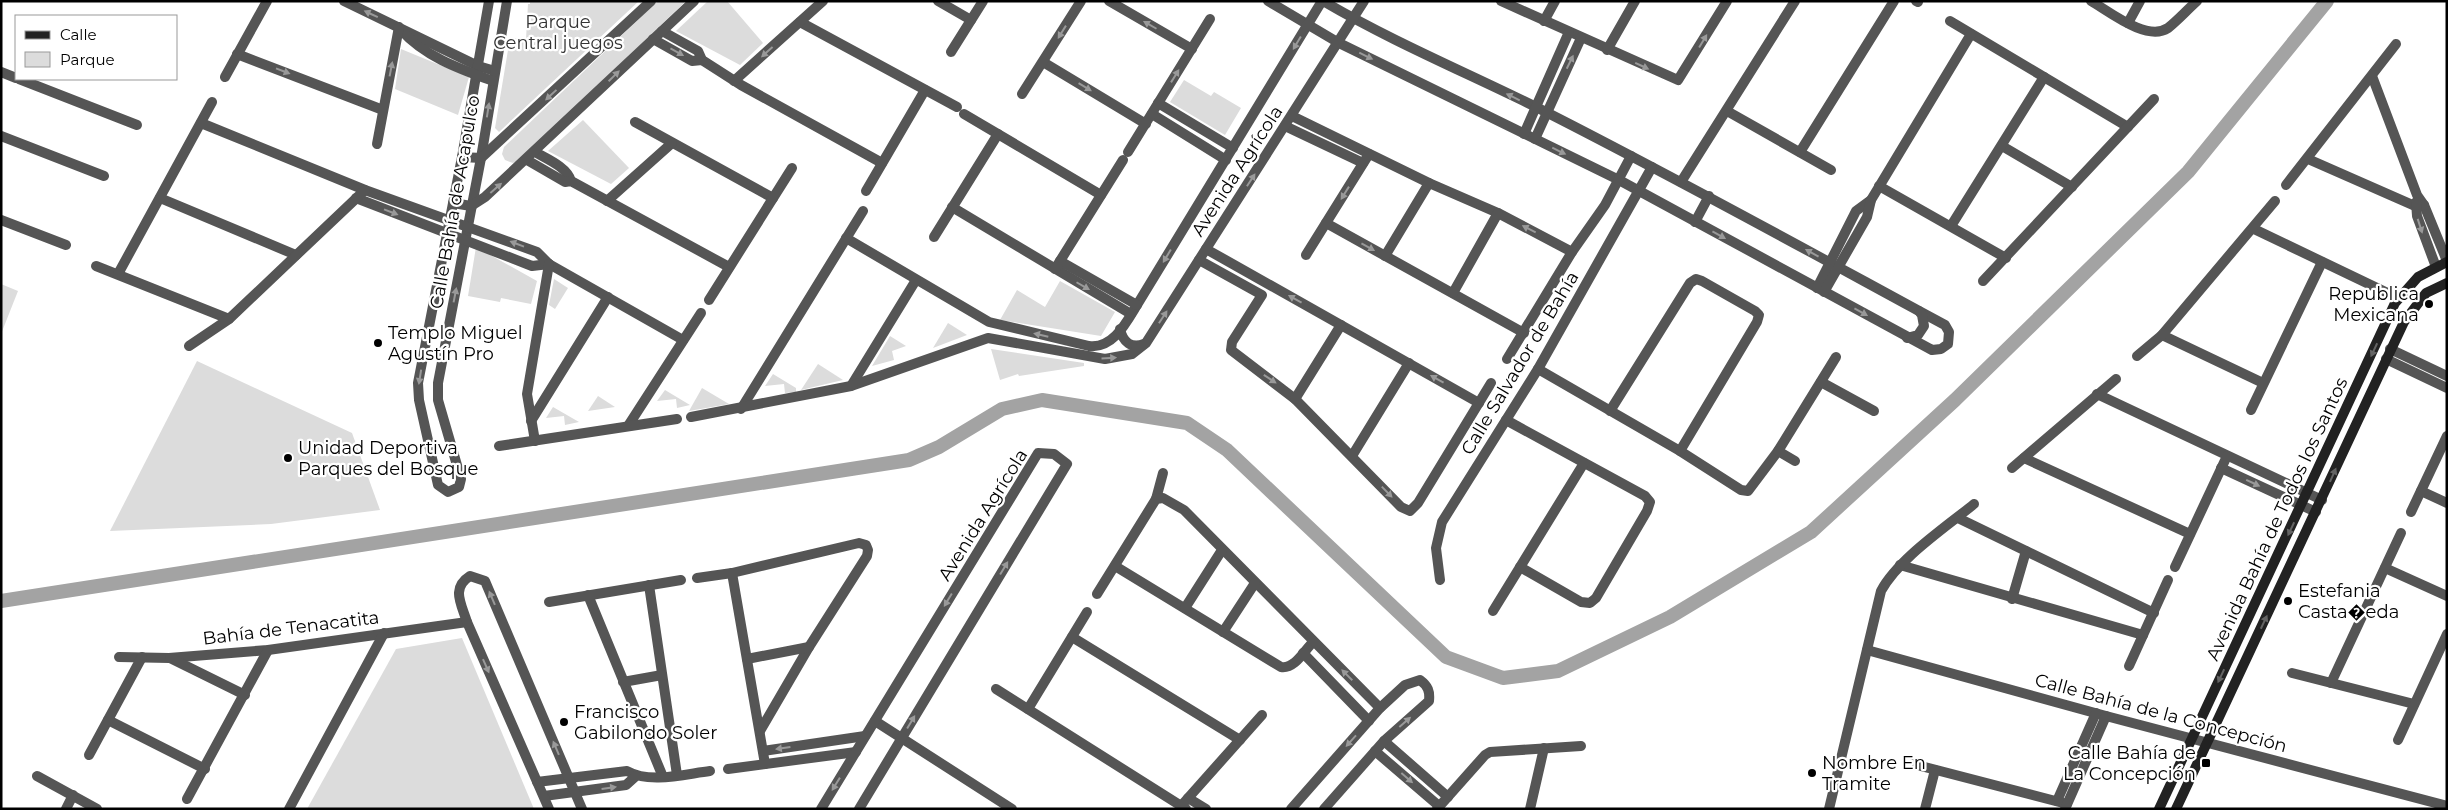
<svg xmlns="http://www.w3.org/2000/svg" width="2448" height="810" viewBox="0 0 2448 810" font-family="Montserrat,sans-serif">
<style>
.green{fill:#dcdcdc}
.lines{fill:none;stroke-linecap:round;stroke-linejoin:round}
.canal{stroke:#a3a3a3;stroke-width:14}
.street{stroke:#555;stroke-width:10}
.secondary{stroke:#222;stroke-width:10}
.oneway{fill:#999}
.oneway2{fill:#646464}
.poi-dot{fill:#000;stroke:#fff;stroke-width:2}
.labels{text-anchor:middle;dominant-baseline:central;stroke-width:4.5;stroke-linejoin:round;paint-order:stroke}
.park-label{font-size:18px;fill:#333;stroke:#fff}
.street-label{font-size:18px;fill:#000;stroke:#fff}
.poi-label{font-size:18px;fill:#000;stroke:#fff;text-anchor:start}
</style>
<rect width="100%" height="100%" fill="#fff"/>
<g class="green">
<path d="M530 1H639L499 132 495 128 510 38 526 39 528 4H530Z"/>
<path d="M658 1H686L518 161 513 163 505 160 502 154 504 147Z"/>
<path d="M708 1H727L763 43 740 65 676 31Z"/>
<path d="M401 49 469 77 458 115 395 89Z"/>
<path d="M1184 80 1211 96 1214 92 1241 108 1225 135 1170 102Z"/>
<path d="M583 120 629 168 611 184 548 151Z"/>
<path d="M476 247 537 281 531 304 501 298 500 302 468 296Z"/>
<path d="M554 279 568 288 555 309 549 305Z"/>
<path d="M1060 281 1115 312 1101 336 1000 320 1017 290 1045 307Z"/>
<path d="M1 284 18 291 1 334Z"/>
<path d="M948 323 967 335 933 348Z"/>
<path d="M890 336 906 346 892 351 894 360 872 366Z"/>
<path d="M991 349 1084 363V366L1019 376 1018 374 1000 380Z"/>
<path d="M197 361 352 433 380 510 271 524 110 531Z"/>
<path d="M818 364 843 380 801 390Z"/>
<path d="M773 374 796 388V392L785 393 784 384 765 386Z"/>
<path d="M702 388 729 404 689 411Z"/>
<path d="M665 390 690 405 677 408 676 399 657 401Z"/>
<path d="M598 396 615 407 588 411Z"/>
<path d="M553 407 579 422 565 425 564 416 546 418Z"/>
<path d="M462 638 534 809H307L396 649Z"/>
</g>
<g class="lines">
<path class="canal" d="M1 601 909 460 939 447 1002 409 1042 400 1187 423 1227 450 1446 657 1503 678 1558 671 1670 617 1811 532 1955 400 2188 172 2327 1"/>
<g class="street">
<path d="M344 1 478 66 495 71"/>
<path d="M489 1 462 157 418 383 419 400 438 485 448 492 459 487 461 479 438 400V383L481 158 507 1"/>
<path d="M938 1 971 20"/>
<path d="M1109 1 1192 49"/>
<path d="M1268 1 1339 43 1619 180 1932 350 1941 349 1948 344 1949 332 1945 325 1919 311C1792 242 1665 172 1536 107 1465 72 1391 41 1323 1"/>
<path d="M1501 1 1678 80 1727 1"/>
<path d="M1916 1 1918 2"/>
<path d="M2091 1C2110 12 2147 42 2168 28 2178 20 2187 10 2197 1"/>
<path d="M1544 21 1555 1"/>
<path d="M1950 21 2128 127"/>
<path d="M800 22 957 107"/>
<path d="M2128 23 2140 1"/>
<path d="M401 30C425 57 460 69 493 81"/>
<path d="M662 31 698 51 702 60 741 85 882 163"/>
<path d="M653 39 692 61 702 60"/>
<path d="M1607 50 1635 1"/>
<path d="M951 52 983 1"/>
<path d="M237 54 383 110"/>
<path d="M1043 62 1146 124"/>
<path d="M1 72 16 78"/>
<path d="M2372 76 2417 195 2424 205 2447 261"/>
<path d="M225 77 267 1"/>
<path d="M19 79 137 125"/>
<path d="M734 81 823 1"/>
<path d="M1022 94 1081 1"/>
<path d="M1158 103 1233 148"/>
<path d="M1727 111 1831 170"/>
<path d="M964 114 1101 195"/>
<path d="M1152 114 1226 160"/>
<path d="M1292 116 1429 183 1498 213 1572 252"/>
<path d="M635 122 773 198"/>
<path d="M201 123 365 190 537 252 549 264 683 340"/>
<path d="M1285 126 1363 163"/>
<path d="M1524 134 1569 32"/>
<path d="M1 136 104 176"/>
<path d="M1535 139 1581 38"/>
<path d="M377 144 399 27"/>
<path d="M2002 146 2072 187"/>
<path d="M535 152C547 159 567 167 571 181"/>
<path d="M1128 152 1210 19"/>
<path d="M1800 152 1894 1"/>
<path d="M462 157 481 158 651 1"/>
<path d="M2308 159 2415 206 2424 205"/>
<path d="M527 160 565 182 571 181 729 267"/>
<path d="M1681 182 1795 1"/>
<path d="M2286 185 2396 44"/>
<path d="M1879 186 2006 258"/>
<path d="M866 191 925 90"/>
<path d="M160 198 296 255"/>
<path d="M356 198 532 266 549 264"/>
<path d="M607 201 672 143"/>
<path d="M2416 202 2417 216 2436 267"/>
<path d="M453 203 471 206 485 197 694 1"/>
<path d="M952 207 1131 314"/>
<path d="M1 220 66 245"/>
<path d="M1695 222 1709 196"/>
<path d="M1326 223 1524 333"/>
<path d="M1951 226 2044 77"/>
<path d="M2254 229 2398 298"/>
<path d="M934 237 998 134"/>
<path d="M846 238 989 322 1089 346C1113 349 1126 323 1137 305L1322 1"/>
<path d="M1206 249 1479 403"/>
<path d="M1306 255 1369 154"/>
<path d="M1385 256 1429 183"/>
<path d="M1199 260 1262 295 1232 342 1231 350 1295 399 1401 507 1410 511 1418 503 1491 383"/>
<path d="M1060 261 1137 305"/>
<path d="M96 266 229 319"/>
<path d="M1055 269 1123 160"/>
<path d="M118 274 212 102"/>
<path d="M1983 281 2154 99"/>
<path d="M1817 288 1856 211 1871 200"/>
<path d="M1824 292 1867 217 1871 200 1971 34"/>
<path d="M1453 293 1498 213"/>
<path d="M709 300 792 168"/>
<path d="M1120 329C1123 342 1131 349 1144 344"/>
<path d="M2162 335 2263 383"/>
<path d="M1907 338 1918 335 1924 326 1922 315 1919 311"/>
<path d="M189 346 229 319 365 190"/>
<path d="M2390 349 2447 376"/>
<path d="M2137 356 2162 335 2275 201"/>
<path d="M1507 359 1572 252 1605 205 1631 156"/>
<path d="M2386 359 2447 388"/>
<path d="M1538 369 1680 451 1741 490 1748 491 1778 451 1836 357"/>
<path d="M1821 382 1874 411"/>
<path d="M851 386 916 280"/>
<path d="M2097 394 2322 500"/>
<path d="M1295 399 1341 325"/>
<path d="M741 409 863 211"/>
<path d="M2251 410 2322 262"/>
<path d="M1610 411 1690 283 1696 279 1702 281 1755 311 1759 315 1757 322 1680 451"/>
<path d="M691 417 851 386 988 338 1105 359 1132 354 1146 343 1364 1"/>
<path d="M1506 420 1645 496 1650 502 1647 511 1596 598 1590 603 1581 602 1520 567"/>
<path d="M531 421 608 297"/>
<path d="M628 426 701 313"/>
<path d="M535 441 527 394 549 264"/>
<path d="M499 446 677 419"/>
<path d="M1778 451 1795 461"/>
<path d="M1352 456 1409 363"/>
<path d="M2024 458 2190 534"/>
<path d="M2012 468 2116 379"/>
<path d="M2221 468 2316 512"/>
<path d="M2421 491 2447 503"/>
<path d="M1156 499 1163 473"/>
<path d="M2411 512 2447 436"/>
<path d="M1958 518 2154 613"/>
<path d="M1900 565 2143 635"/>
<path d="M1115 566 1281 667C1295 669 1304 651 1313 642"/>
<path d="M2175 567 2227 456"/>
<path d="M2385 568 2447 596"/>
<path d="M732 573 765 764"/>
<path d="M697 578 732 573 859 543 866 545 868 550 867 556 809 647 760 731"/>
<path d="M1440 580 1436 548 1442 522 1538 369 1652 167"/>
<path d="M649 585 677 775"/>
<path d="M1097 594 1156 499 1163 498 1184 510 1380 708"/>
<path d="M588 595 663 777"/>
<path d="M2012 599 2026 551"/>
<path d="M549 602 681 580"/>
<path d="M1185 608 1222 550"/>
<path d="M1493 611 1584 463"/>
<path d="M1223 632 1255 583"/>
<path d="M1072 637 1240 740"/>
<path d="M1867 650 2106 716 2447 806"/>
<path d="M1303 653 1369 721"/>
<path d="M119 657 169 658 268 650 467 622"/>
<path d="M170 658 245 695"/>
<path d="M747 659 809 647"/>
<path d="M2129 666 2168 580"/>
<path d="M2292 673 2414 704"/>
<path d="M623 682 662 675"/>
<path d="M2331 683 2401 533"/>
<path d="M996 689 1186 809"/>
<path d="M1028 709 1087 612"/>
<path d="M108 720 205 769"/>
<path d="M875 721 1012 809"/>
<path d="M2398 740 2447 634"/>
<path d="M1384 741 1448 797"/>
<path d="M763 751 865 736"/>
<path d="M1375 751 1439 806"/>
<path d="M89 755 142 657"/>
<path d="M1913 764 2067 804"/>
<path d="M728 769 856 752"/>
<path d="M37 776 97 809"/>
<path d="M537 782 627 771C650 784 685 774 710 771"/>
<path d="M544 796 626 785 636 776"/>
<path d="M1188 798 1206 809"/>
<path d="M187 799 268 650"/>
<path d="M2057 801 2096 713"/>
<path d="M1181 806 1262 715"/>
<path d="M66 809 73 795"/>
<path d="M289 809 384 633"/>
<path d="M549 809 467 622C461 603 451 588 470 576L485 581 582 809"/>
<path d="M821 809 1038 453 1054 454 1067 464 859 809"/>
<path d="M1291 809 1380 708 1405 685 1420 680C1428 686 1430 691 1429 701L1384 741 1324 809"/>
<path d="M1437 809 1485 755 1490 752 1581 746"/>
<path d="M1530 809 1544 748"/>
<path d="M1829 809 1881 591C1898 559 1946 527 1974 504"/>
<path d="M1925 809 1935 770"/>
<path d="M2065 809 2106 716"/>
</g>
<g class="secondary">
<path d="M2159 809 2395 303 2418 277 2447 262"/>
<path d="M2176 809 2404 322 2426 293 2447 283"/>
</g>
</g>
<defs><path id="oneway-solid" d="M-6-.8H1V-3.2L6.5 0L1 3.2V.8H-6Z" transform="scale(1.25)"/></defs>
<g class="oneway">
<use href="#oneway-solid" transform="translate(371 14) rotate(-155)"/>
<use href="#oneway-solid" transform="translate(1150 25) rotate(-150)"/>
<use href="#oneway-solid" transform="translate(1062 32) rotate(122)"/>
<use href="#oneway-solid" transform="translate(1703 41) rotate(-59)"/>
<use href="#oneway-solid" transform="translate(1297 43) rotate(121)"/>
<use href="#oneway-solid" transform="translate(677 52) rotate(29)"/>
<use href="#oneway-solid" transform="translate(767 52) rotate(138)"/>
<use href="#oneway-solid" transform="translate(1366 56) rotate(26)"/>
<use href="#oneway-solid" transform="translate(1570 62) rotate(-64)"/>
<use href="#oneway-solid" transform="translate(1642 66) rotate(25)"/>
<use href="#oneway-solid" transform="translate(391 69) rotate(-79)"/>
<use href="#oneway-solid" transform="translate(283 71) rotate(21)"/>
<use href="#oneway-solid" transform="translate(614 76) rotate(-44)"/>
<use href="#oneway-solid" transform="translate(1175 76) rotate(-58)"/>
<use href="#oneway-solid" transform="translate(1085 87) rotate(31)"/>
<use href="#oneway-solid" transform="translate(551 95) rotate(137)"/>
<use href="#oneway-solid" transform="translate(1513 97) rotate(-154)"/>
<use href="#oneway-solid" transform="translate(488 110) rotate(-81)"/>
<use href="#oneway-solid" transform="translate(1559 151) rotate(26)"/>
<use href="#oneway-solid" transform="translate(1251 180) rotate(-57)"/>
<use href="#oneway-solid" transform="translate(496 188) rotate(-41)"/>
<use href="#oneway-solid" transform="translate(1345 193) rotate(122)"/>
<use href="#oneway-solid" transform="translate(391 212) rotate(21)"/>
<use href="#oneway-solid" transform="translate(2420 226) rotate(72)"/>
<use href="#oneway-solid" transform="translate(1529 229) rotate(-153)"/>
<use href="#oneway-solid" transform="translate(1719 235) rotate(29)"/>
<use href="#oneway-solid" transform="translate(517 244) rotate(-159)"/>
<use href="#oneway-solid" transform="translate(1368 247) rotate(29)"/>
<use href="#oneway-solid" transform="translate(1812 253) rotate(-151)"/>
<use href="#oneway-solid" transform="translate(1167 256) rotate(121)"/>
<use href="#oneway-solid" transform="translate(1083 286) rotate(30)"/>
<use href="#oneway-solid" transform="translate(455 295) rotate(-79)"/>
<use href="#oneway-solid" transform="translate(1295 299) rotate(-151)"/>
<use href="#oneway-solid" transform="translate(1861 312) rotate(29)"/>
<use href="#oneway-solid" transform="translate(1163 317) rotate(-57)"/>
<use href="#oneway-solid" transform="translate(1041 335) rotate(-167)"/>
<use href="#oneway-solid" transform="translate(1109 358) rotate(-3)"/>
<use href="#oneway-solid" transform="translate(420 377) rotate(99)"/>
<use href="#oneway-solid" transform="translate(1270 379) rotate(34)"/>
<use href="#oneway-solid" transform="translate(1437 379) rotate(-151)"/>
<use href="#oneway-solid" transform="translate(2253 483) rotate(25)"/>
<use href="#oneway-solid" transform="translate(1387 492) rotate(46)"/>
<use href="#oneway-solid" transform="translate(1004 568) rotate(-59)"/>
<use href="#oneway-solid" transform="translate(492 598) rotate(-113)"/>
<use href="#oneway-solid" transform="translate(948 600) rotate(121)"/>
<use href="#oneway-solid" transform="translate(486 666) rotate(66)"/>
<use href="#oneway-solid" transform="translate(1347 675) rotate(-135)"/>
<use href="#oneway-solid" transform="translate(911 722) rotate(-59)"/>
<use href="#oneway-solid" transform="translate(1405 722) rotate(-41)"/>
<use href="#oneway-solid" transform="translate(1351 741) rotate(132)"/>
<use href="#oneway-solid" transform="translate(556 748) rotate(-113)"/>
<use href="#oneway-solid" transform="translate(783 748) rotate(172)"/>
<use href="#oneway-solid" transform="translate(1407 778) rotate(41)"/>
<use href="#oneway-solid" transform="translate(836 784) rotate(122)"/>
<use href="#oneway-solid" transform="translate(609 788) rotate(-8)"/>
</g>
<g class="oneway2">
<use href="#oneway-solid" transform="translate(2374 350) rotate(115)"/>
<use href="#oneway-solid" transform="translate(2333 475) rotate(-66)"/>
<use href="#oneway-solid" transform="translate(2291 529) rotate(115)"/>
<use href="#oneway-solid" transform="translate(2264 622) rotate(-65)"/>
<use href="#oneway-solid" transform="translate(2221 676) rotate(115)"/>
</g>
<g class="poi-dot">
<circle cx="2429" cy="304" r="5"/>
<circle cx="378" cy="343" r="5"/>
<circle cx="288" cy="458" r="5"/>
<circle cx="2288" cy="601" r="5"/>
<circle cx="564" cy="722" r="5"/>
<rect x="2201" y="758" width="10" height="10" rx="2.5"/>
<circle cx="1812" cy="773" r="5"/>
</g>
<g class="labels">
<g class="park-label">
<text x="558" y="22">Parque<tspan x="558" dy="21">Central juegos</tspan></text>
</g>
<g class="street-label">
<text transform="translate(1237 171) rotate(-57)">Avenida Agrícola</text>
<text transform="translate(455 202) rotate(-80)">Calle Bahía de Acapulco</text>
<text transform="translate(1520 363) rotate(-59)">Calle Salvador de Bahía</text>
<text transform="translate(983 515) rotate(-58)">Avenida Agrícola</text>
<text transform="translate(2277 519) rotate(-65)">Avenida Bahía de Todos los Santos</text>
<text transform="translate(291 628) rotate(-7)">Bahía de Tenacatita</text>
<text transform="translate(2161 713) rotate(15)">Calle Bahía de la Concepción</text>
</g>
<g class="poi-label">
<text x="2419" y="294" text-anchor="end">Republica<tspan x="2419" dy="21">Mexicana</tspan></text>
<text x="388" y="333">Templo Miguel<tspan x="388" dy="21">Agustín Pro</tspan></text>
<text x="298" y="448">Unidad Deportiva<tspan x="298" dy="21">Parques del Bosque</tspan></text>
<text x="2298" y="591">Estefania<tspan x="2298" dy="21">Casta�eda</tspan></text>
<text x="574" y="712">Francisco<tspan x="574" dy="21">Gabilondo Soler</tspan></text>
<text x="2196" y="753" text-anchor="end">Calle Bahía de<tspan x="2196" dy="21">La Concepción</tspan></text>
<text x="1822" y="763">Nombre En<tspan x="1822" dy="21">Tramite</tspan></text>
</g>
</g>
<rect width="2448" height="810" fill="none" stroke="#000000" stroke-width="5"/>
<rect x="15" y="15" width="162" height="65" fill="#ffffff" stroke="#999999"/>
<rect x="25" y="31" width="25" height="8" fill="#222222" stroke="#999999"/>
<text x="60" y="40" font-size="15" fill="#000000">Calle</text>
<rect x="25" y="52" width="25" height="15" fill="#dcdcdc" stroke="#999999"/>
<text x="60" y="65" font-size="15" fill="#000000">Parque</text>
</svg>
